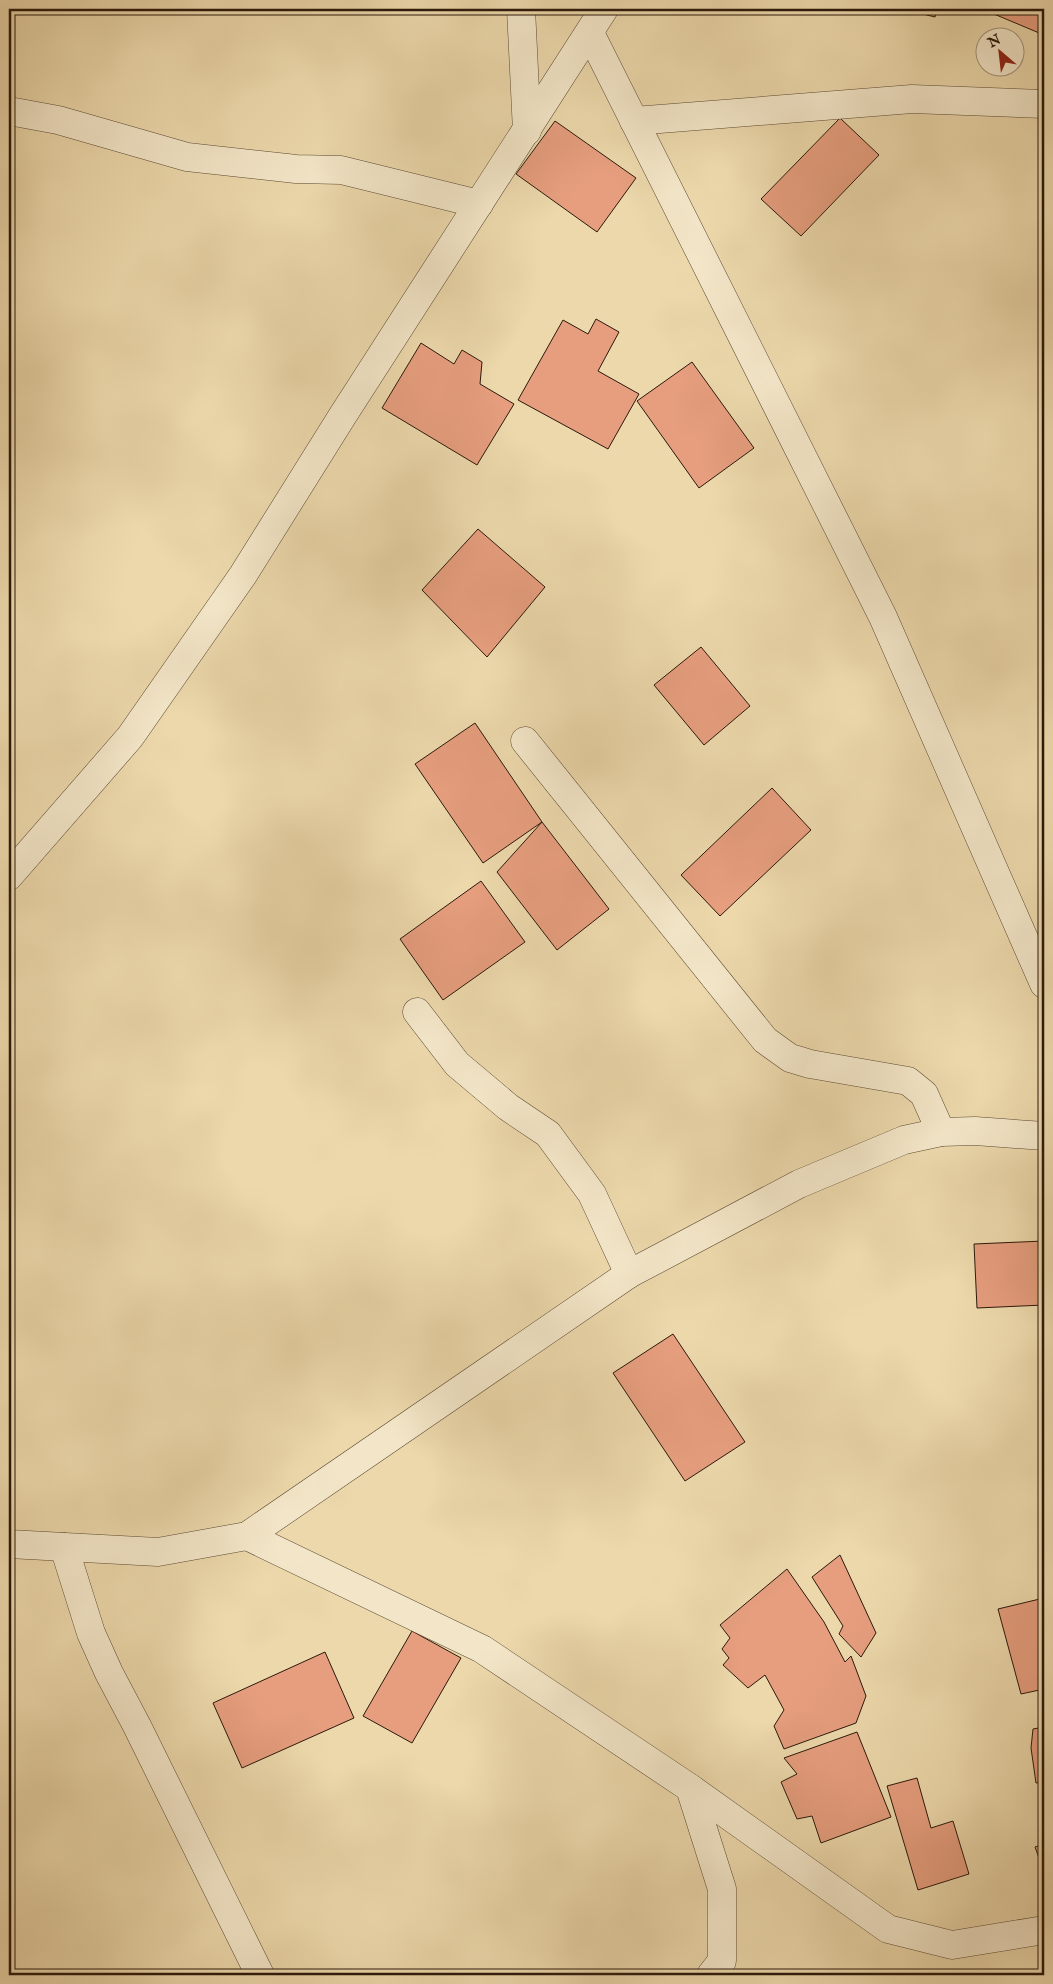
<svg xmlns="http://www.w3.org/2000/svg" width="1053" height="1984" viewBox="0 0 1053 1984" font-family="'IM FELL English',serif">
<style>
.building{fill:#e69e7e;stroke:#2b190b}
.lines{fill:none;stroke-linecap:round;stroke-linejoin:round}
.minor-casing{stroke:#5b4933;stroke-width:29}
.tertiary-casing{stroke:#5b4933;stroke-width:29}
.minor{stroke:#f3e6c8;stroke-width:28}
.tertiary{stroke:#f3e6c8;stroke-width:28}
</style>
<rect width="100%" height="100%" fill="#ecd8ab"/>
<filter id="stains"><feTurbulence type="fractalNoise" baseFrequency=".004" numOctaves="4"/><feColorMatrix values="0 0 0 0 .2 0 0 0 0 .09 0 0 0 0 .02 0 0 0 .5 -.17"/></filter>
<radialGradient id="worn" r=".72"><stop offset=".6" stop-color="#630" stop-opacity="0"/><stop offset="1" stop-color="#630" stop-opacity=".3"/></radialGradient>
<g class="building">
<path d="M903 9H938L935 17Z"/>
<path d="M982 9H1044V35Z"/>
<path d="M840 118 879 155 801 236 761 199Z"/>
<path d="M555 121 636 178 597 232 516 174Z"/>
<path d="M596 319 619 332 598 371 639 394 608 449 518 400 563 320 588 334Z"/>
<path d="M421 343 454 364 462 350 482 362 480 384 514 404 477 465 382 408Z"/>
<path d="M692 362 754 448 699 488 637 401Z"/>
<path d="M478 529 545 587 487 657 422 590Z"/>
<path d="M701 647 750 706 704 745 654 685Z"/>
<path d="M475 723 542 822 483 863 415 764Z"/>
<path d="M772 788 811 830 720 916 681 875Z"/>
<path d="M542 822 609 909 557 950 497 872Z"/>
<path d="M481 881 525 942 443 1000 400 939Z"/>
<path d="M1044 1241V1305L977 1308 974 1244Z"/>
<path d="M673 1334 745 1442 685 1481 613 1373Z"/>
<path d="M840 1555 876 1633 861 1657 839 1634 843 1626 812 1577Z"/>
<path d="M787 1569 824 1622 845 1662 851 1656 866 1696 856 1723 784 1749 774 1726 784 1710 765 1675 748 1688 723 1665 729 1658 722 1649 730 1638 720 1625Z"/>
<path d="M1044 1598V1689L1021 1694 998 1609Z"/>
<path d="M412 1631 461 1658 412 1743 363 1716Z"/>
<path d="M325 1652 354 1718 242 1768 213 1703Z"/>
<path d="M1044 1727V1782L1036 1783 1031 1748 1033 1729Z"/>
<path d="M857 1732 891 1817 821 1843 812 1816 797 1819 781 1782 797 1774 784 1758Z"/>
<path d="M917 1778 931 1828 953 1821 969 1874 918 1890 887 1786Z"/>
<path d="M1044 1844V1872L1035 1847Z"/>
</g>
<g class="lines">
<defs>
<g id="minor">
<path d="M521 9 527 131"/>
<path d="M590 33 883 617 1044 984"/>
<path d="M9 111 58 120 187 157 296 169 341 170 479 204"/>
<path d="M634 121 912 99 1044 104"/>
<path d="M525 741 765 1040 790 1058 810 1064 908 1081 924 1094 941 1132"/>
<path d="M417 1012 457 1064 508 1107 548 1134 592 1194 629 1274"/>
<path d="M247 1536 482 1649 690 1788 888 1929 952 1945 1044 1930"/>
<path d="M9 1544 158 1552 247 1536 629 1274 799 1184 904 1140 941 1132 975 1131 1044 1136"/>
<path d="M64 1547 91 1633 109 1673 137 1726 260 1975"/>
<path d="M690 1788 722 1889V1961L711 1975"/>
</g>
<path id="tertiary" d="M9 876 130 737 243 575 343 415 604 9"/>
</defs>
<use href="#minor" class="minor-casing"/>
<use href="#tertiary" class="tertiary-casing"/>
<use href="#minor" class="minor"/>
<use href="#tertiary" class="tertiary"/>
</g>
<rect width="1053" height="1984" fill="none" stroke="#ecd8ab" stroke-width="30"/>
<rect x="10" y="10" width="1033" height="1964" fill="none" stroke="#2b190b" stroke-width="2.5"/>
<rect x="15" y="15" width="1023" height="1954" fill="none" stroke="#2b190b"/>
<g transform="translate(1000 52) rotate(332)"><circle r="24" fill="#f3e6c8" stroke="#a3947c"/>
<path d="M0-4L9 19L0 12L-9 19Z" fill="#8f2418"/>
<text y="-8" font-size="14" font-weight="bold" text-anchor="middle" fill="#2b190b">N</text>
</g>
<rect width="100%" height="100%" filter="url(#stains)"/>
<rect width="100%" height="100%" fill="url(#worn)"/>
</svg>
